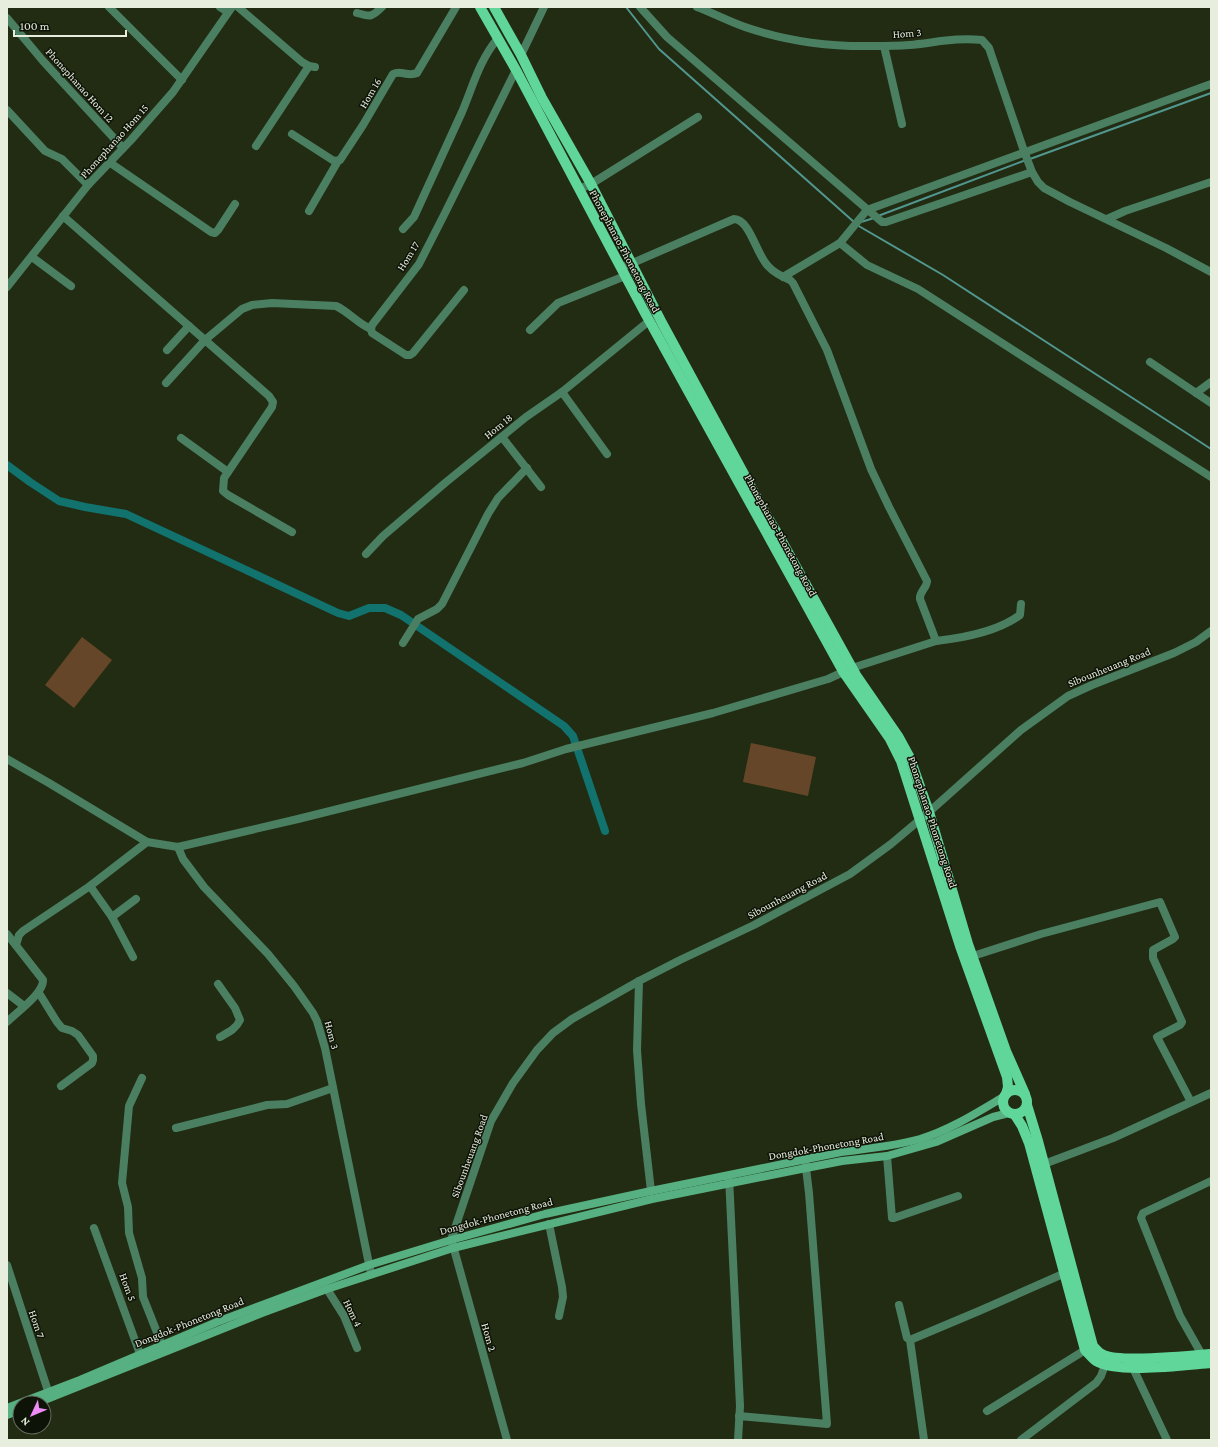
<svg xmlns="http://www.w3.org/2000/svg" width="1218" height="1447" viewBox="0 0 1218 1447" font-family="'Crimson Pro',serif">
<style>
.green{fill:#664628}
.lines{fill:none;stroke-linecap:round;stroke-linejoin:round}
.stream{stroke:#519790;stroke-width:2}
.canal{stroke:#11726e;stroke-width:8}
.minor{stroke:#4a7f62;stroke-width:8}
.tertiary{stroke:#4a7f62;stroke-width:8}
.secondary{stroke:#57b081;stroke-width:8}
.primary{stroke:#60d69a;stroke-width:10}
.labels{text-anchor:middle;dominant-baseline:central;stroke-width:3;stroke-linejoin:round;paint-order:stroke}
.street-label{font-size:11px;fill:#e7eede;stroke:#0e1308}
</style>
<rect width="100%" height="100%" fill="#222c12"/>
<g class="green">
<path d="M82 637 112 660 74 708 45 685Z"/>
<path d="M751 743 816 757 808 796 743 782Z"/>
</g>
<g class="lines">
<g class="stream">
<path d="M626 7 659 49 854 222"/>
<path d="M1030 159 1211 93"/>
<path d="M878 216 1026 160"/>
<path d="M861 222 874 218"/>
<path d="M857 225 943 275 1211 449"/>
</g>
<path class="canal" d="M7 465 30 482 59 501 85 507 126 514 338 613 349 616 369 608H385L401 615 564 726 573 736 605 831"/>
<g class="minor">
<path d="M109 7 182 80"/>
<path d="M220 7 228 12"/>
<path d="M238 7 302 62 309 66 315 67"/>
<path d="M640 7 667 37 882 222H886L1032 172"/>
<path d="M357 13C371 17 372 17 382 7"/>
<path d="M7 18 43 61 123 148"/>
<path d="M884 46 902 124"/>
<path d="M521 55 544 7"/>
<path d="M7 110 45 151 62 159 88 185"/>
<path d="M292 134 334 161 340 160 363 125 393 74C401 70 408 77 417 73L456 7"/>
<path d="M256 146 309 66"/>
<path d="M109 162 211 232 215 233 218 230 235 204"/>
<path d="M579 189 591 184 698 117"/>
<path d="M309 211 338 161"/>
<path d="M63 216 269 396 273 402 272 407 224 478 223 491 228 495 292 532"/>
<path d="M1107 219 1125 211 1211 182"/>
<path d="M403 229 414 217C430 182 446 147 462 112 473 86 479 61 498 38"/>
<path d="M840 243 867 265 918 289 1211 477"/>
<path d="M32 257 71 286"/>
<path d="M783 277 840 243 867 210 1211 84"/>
<path d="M7 287 88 185 131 140 173 92 232 7"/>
<path d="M464 290 413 353 410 355H406L372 333 371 329 372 325 419 264 444 215 516 70"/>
<path d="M530 330 558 303 625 276"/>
<path d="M167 350 189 326"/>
<path d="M1150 362 1211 403"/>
<path d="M166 383 205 340 242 309 252 305 272 303 336 306C349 312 358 324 371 329"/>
<path d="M562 392 607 454"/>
<path d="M1196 393 1211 382"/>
<path d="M502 437 541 487"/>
<path d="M181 438 228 472"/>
<path d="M366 554 383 536 445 483 526 417 562 392 649 321"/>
<path d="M936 641C963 638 999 631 1020 615L1021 604"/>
<path d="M403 643 418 619 437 609 442 604 488 514 498 498 527 468"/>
<path d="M7 759 49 783 147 842 178 847 298 819 523 763 566 749 713 713 828 679 852 668 936 641 920 599C919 592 927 588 927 581L889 507 871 469 827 350 793 283 790 280C783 277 774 273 769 267 757 257 750 219 734 219L621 268"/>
<path d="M178 847 183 859 204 887 268 954 294 986 313 1013 317 1021 325 1048 371 1274"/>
<path d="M90 886 112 917 133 957"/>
<path d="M112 917 136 899"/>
<path d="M7 934 43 980C44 993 17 1012 7 1022"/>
<path d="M16 945 19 935 23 931 90 886 147 842"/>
<path d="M973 956 1041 934 1160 902 1175 937 1173 939 1153 950V958L1182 1022 1180 1025 1157 1037 1191 1102"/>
<path d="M639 981 637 1050 641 1104 651 1191"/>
<path d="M218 984 235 1008 240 1020C236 1029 229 1032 220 1037"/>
<path d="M7 993 24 1006"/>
<path d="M39 993 57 1022 62 1028 72 1031 78 1035 93 1056V1060L92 1063 61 1086"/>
<path d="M142 1078 129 1106 122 1183 128 1207 129 1233 142 1278 143 1297 162 1345"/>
<path d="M176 1128 267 1105 287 1104 333 1088"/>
<path d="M887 1156 892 1218H894L958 1196"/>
<path d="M1044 1164 1113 1138 1211 1093"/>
<path d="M729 1177 740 1406 738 1440"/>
<path d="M549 1224 562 1287 563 1297 559 1316"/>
<path d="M94 1228 140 1354"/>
<path d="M452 1242 507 1440"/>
<path d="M7 1265 48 1391"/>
<path d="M327 1289 344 1316 357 1348"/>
<path d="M899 1305 907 1338 910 1340 924 1440"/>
<path d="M910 1340 979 1311 1065 1273"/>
<path d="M1202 1355 1180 1316 1141 1218 1143 1213 1211 1181"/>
<path d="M987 1411 1090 1347"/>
<path d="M739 1416 827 1424 809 1193 805 1160"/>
<path d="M1021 1440 1096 1383 1101 1376 1105 1365"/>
</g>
<g class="tertiary">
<path d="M697 7C713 13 728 21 745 27 786 41 829 47 873 46 885 46 897 46 909 45 933 43 957 37 982 40L989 48 1024 151 1032 172 1038 182 1044 188 1070 202 1166 248 1211 272"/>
<path d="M451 1240 491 1121 513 1083 537 1050 553 1033 572 1019 639 981 680 960 754 925 850 874 891 844 929 812 1021 730 1068 696 1092 685 1174 653 1196 642 1211 631"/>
<path d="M1133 1368 1167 1440"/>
</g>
<g class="secondary">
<path d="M37 1403 262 1313 327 1289 453 1248 652 1199 806 1168 842 1161 887 1156 936 1142 993 1117 1009 1113"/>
<path d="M7 1408 80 1380 217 1322 369 1265 451 1240 545 1214 651 1191 841 1152C868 1149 894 1146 920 1139 950 1130 978 1112 1005 1096"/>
<path d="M7 1415 20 1410"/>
</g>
<g class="primary">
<path d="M480 7 516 70 645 313 844 673 890 739 901 761 960 946 1007 1077 1008 1087 1006 1094"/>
<path d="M494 7 521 55 542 98 591 184 662 323 764 511 779 536 856 675 898 736 910 758 929 812 968 944 1006 1051 1025 1094"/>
<circle cx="1015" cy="1102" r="12"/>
<path d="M1027 1105 1038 1141 1093 1346C1096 1349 1099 1353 1102 1354 1118 1363 1190 1356 1211 1354"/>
<path d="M1015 1115 1022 1126 1029 1143 1085 1350C1089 1354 1092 1358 1096 1361 1117 1374 1185 1365 1211 1363"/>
</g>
</g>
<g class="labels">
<g class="street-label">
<text transform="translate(907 33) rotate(-4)">Hom 3</text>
<text transform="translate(80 85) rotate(48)">Phonephanao Hom 12</text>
<text transform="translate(370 93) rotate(-60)">Hom 16</text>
<text transform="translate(114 141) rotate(-48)">Phonephanao Hom 15</text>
<text transform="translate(625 251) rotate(62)">Phonephanao-Phonetong Road</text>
<text transform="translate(408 256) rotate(-58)">Hom 17</text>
<text transform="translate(498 426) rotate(-39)">Hom 18</text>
<text transform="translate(781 535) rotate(61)">Phonephanao-Phonetong Road</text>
<text transform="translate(1109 667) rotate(-22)">Sibounheuang Road</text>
<text transform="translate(933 822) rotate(72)">Phonephanao-Phonetong Road</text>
<text transform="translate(787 895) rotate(-28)">Sibounheuang Road</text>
<text transform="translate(332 1035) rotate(75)">Hom 3</text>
<text transform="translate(826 1146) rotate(-10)">Dongdok-Phonetong Road</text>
<text transform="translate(469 1156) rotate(-70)">Sibounheuang Road</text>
<text transform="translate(496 1216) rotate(-15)">Dongdok-Phonetong Road</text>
<text transform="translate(128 1287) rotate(70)">Hom 5</text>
<text transform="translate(353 1313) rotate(64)">Hom 4</text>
<text transform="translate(189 1322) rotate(-22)">Dongdok-Phonetong Road</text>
<text transform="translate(37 1324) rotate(71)">Hom 7</text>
<text transform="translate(489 1337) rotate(74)">Hom 2</text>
</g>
</g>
<rect width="1218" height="1447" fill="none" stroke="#e7eede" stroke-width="16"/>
<g transform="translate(32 1415) rotate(226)"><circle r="19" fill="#0e1308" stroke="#656b5e"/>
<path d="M0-3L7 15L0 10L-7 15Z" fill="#ef8bf6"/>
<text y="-6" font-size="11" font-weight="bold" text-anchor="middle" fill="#e7eede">N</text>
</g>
<path d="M14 30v6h112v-6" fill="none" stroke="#e7eede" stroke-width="2"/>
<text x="20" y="30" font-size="12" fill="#e7eede" stroke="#0e1308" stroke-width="3" paint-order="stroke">100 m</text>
</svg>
